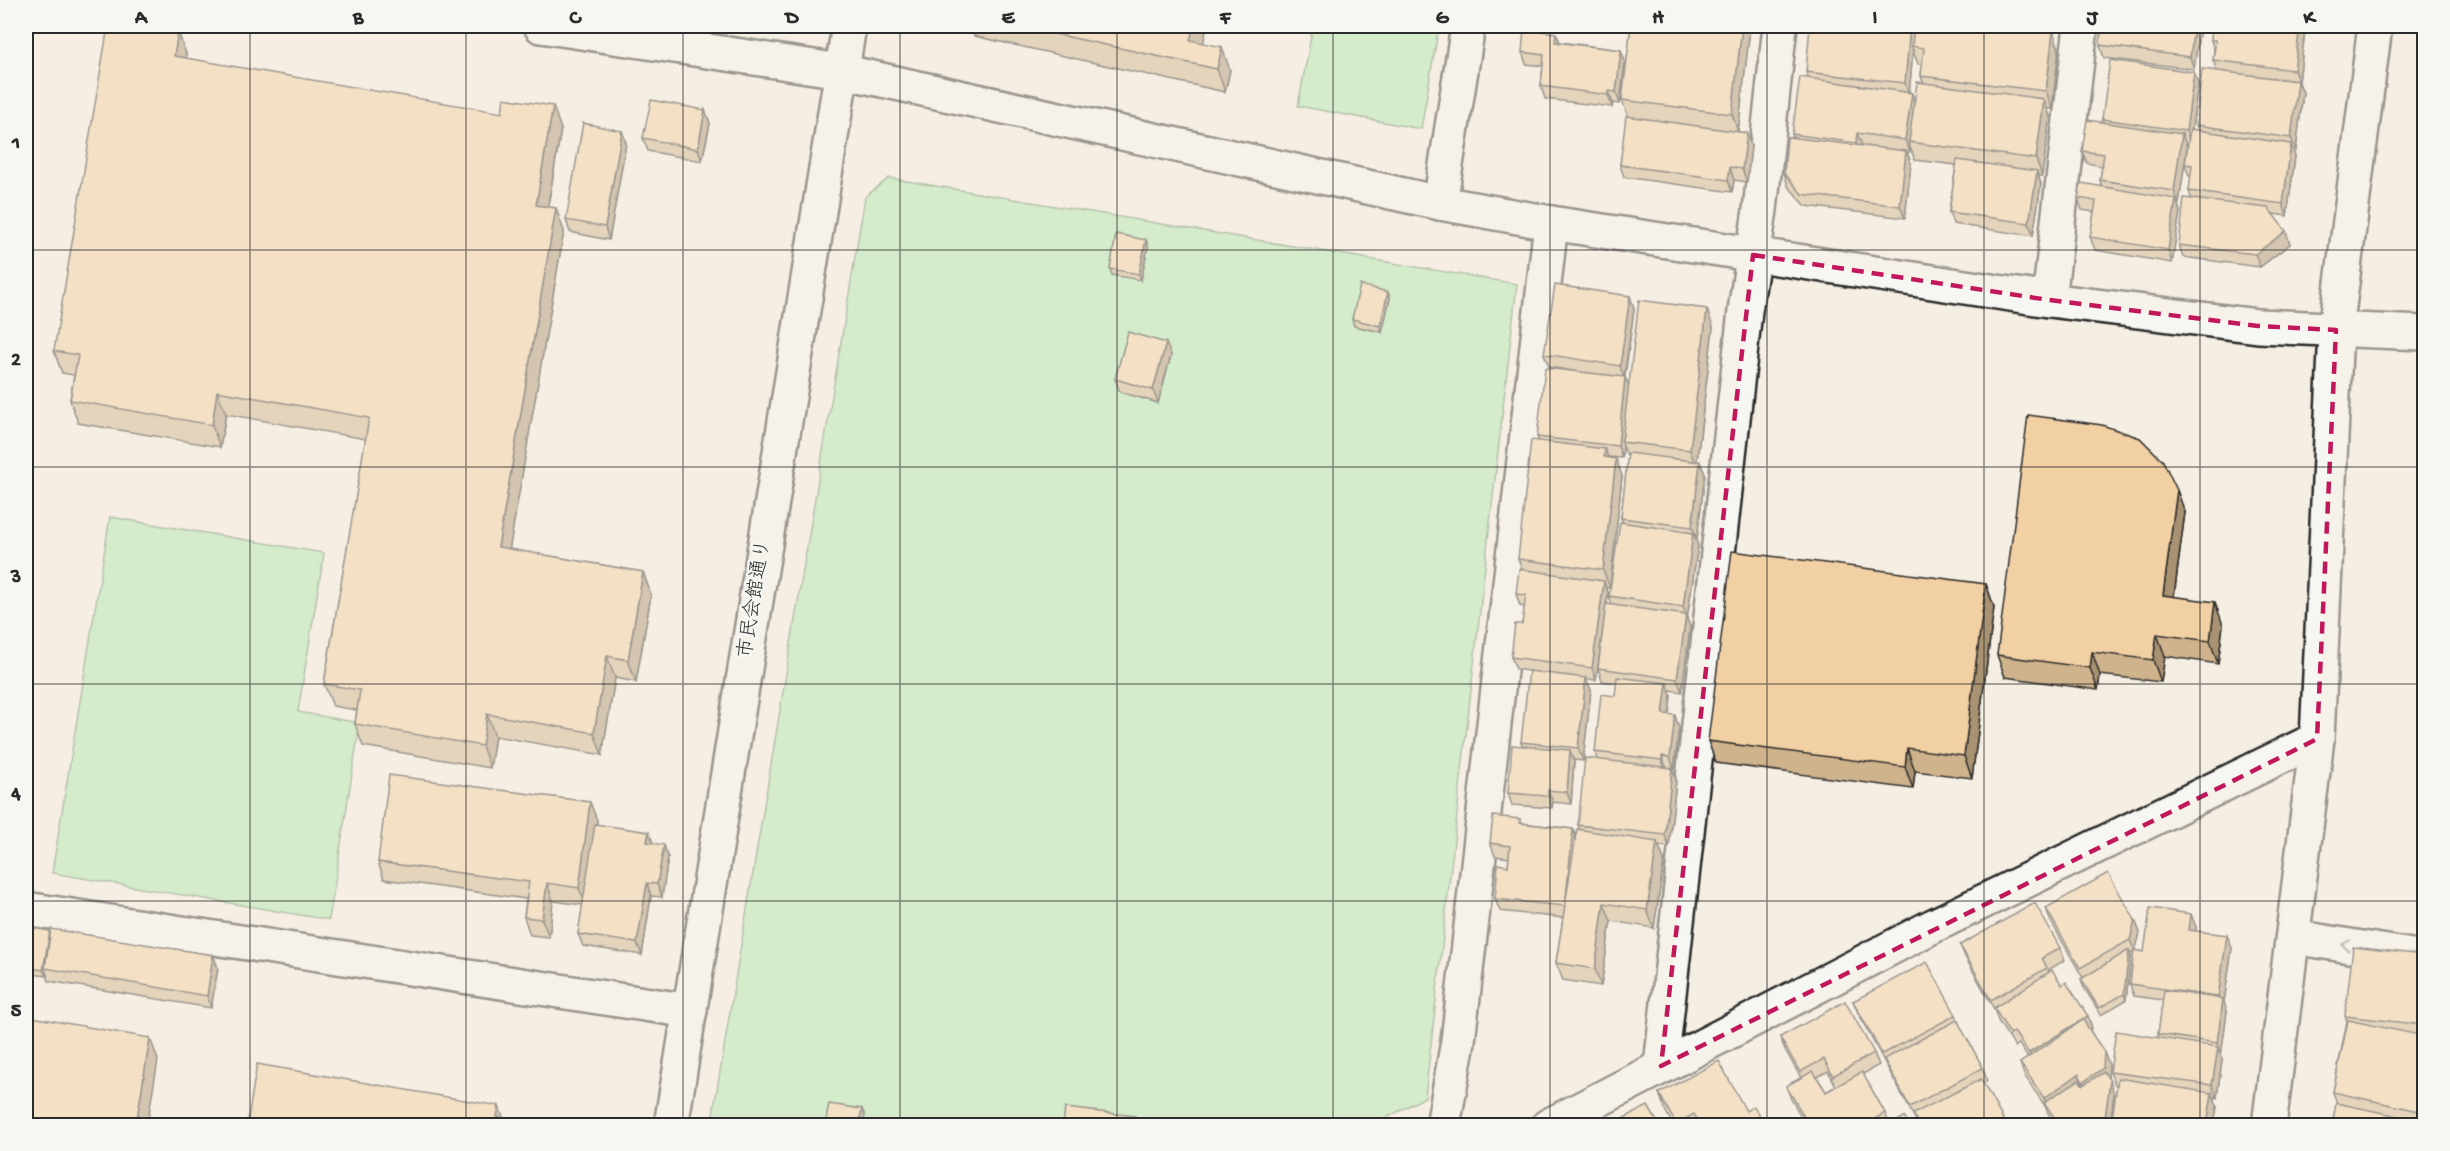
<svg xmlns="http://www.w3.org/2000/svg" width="2450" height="1151" viewBox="0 0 2450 1151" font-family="'Gochi Hand','Klee One',sans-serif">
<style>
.green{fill:#aae8af;stroke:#6a8a6d;stroke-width:1.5}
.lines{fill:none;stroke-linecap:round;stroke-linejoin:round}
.minor-casing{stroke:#2b2b2b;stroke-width:38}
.minor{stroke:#f6f6f2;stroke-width:33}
.wall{fill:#cfb38c;stroke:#2b2b2b;stroke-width:1.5;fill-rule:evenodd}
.shaded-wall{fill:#a99272;stroke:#2b2b2b;stroke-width:1.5}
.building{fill:#f1d0a3;stroke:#2b2b2b;stroke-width:1.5}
.oneway{stroke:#90908e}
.marked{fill:none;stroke:#c2185b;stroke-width:4.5;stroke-dasharray:12 8;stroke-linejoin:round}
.grid{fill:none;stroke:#2b2b2b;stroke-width:1.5;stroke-opacity:0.55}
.labels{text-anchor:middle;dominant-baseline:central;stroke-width:5;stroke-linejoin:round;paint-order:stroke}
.street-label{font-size:20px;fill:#2b2b2b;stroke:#f6f6f2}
.neatline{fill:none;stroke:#2b2b2b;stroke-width:2}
.grid-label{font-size:20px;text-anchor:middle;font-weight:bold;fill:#2b2b2b}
</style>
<rect width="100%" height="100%" fill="#f5eee2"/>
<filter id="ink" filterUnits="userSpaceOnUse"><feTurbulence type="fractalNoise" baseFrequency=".0167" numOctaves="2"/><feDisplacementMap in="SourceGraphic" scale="12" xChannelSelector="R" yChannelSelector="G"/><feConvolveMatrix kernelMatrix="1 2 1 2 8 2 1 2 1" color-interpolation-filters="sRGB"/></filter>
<g filter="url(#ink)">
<g class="green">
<path d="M1313 26H1439L1421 129 1298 106Z"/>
<path d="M889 178 1517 284 1425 1097 1372 1126H711L865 197Z"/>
<path d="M110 517 324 553 298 712 360 723 329 920 52 873Z"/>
</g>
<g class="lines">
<defs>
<g id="minor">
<path d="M541 26 841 71 1440 203 1551 223 2049 300 2258 326 2424 333"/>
<path d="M1440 203 1468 26"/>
<path d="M2049 300 2081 26"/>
<path d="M26 909 690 1011"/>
<path d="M2294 937 2424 958"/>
<path d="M1661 1066 1745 311 1760 210 1780 26"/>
<path d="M671 1126 849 26"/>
<path d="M1443 1126 1458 1041 1551 223"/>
<path d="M1548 1126 1933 926 2317 739"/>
<path d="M2269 1126 2317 739 2336 330 2375 26"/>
</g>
</defs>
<use href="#minor" class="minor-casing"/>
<use href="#minor" class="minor"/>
</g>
<g class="wall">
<path d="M970 26H1207L1203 43 1230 70 1225 92 974 36Z"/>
<path d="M1623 26H1750V28L1738 132 1751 146 1747 182 1734 180 1732 192 1624 177 1620 165 1628 117 1622 100 1631 27Z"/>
<path d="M1913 26 1914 28 2054 26 2053 31 2059 49 2052 109H2047L2050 116 2042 176H2038L2041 184 2033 236 1953 224 1949 212 1956 165 1915 160 1910 147V152H1907L1911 163 1905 218 1806 206 1788 186 1784 173 1793 137 1792 134 1809 78 1806 72ZM1913 51 1918 64H1922L1921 76 1923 83 1914 100 1909 93Z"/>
<path d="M2200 26 2194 69 2104 58 2100 45 2113 33Z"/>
<path d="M2305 30 2299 82 2303 93 2296 150H2293L2295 156 2287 216 2273 214 2290 244 2260 267 2183 257 2179 245 2191 198 2189 191 2191 177 2189 176 2185 164 2188 143H2185L2187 147 2179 203H2177L2180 211 2172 263 2095 250 2090 237 2094 212 2082 210 2078 198 2102 187 2100 180 2102 166 2087 163 2082 151 2103 123 2102 119 2194 72 2198 84 2192 130 2198 131 2196 125 2217 71 2213 60 2214 50 2211 40Z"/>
<path d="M178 32 186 54 185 58 561 129 548 207 564 231 509 549 643 572 651 595 636 682 615 678 602 755 495 736 490 768 363 746 355 724 357 710 333 706 324 684 366 439 226 414 220 447 78 423 70 400 74 375 62 373 54 351Z"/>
<path d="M1556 33 1560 42 1621 50 1625 62 1620 104 1613 103 1612 107 1545 99 1541 86 1543 66 1526 64 1522 52Z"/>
<path d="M705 110 710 123 702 161 648 151 643 138Z"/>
<path d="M622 131 626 143 609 240 570 232 566 220Z"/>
<path d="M1146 240 1148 246 1141 280 1112 275 1110 269Z"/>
<path d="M1388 292 1390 298 1382 332 1354 326 1352 319Z"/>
<path d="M1630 296 1634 309 1625 377 1629 386 1713 327 1697 461 1700 462 1705 474 1697 539H1695L1698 545 1687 619 1690 627 1682 692 1669 690 1671 695 1669 714 1679 728 1674 769H1672L1676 780 1669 847 1659 846 1664 860 1654 928 1611 921 1601 986 1563 980 1556 963 1563 918 1500 911 1495 899 1508 866 1509 858 1495 856 1490 843 1520 819 1522 823 1573 829 1576 836 1580 830 1578 825 1597 760 1595 752 1615 696 1617 683 1602 681 1598 668 1600 652 1596 680 1586 679 1591 690 1583 761 1573 760 1574 762 1571 804 1553 802 1552 808 1512 805 1508 793 1523 746 1521 742 1547 674 1516 669 1511 657 1522 624 1525 607 1520 606 1516 594 1522 569 1518 559 1539 441 1537 437 1580 372 1549 367 1544 354ZM1623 446 1628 458 1621 518 1623 523 1609 596 1612 605 1607 604 1608 593 1606 587 1610 588 1622 476 1616 459 1608 458V457L1622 458Z"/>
<path d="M1171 355 1158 403 1120 392 1115 379Z"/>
<path d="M2185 512 2174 597 2223 625 2218 664 2165 656 2161 682 2100 675 2098 690 2005 677 1997 655Z"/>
<path d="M1986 584 1994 607 1972 778 1915 771 1913 789 1716 763 1708 741Z"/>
<path d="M597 820 596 824 653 843 668 857 662 897 651 896 642 955 583 946 578 934 583 905 553 901 549 937 530 935 524 917 526 899 384 879 378 862Z"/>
<path d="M2046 908 2135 920 2140 933 2135 950 2144 952 2196 927 2195 931 2232 948 2224 1002 2227 1011 2221 1056 2222 1059 2217 1098 2214 1097 2217 1106 2214 1125H2111L2117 1085H2115L2110 1072 2159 1038 2158 1034 2163 1000 2134 996 2130 984 2134 952 2131 954V956L2126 1000 2101 1015 2083 986 2081 979 2083 978 2050 920Z"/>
<path d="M26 927 51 933 213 955 218 968 211 1008 49 981 46 972V976L26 973Z"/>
<path d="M1960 945 2060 948 2065 960 2048 970 2049 972 2062 985 2088 1016 2092 1028 2090 1030 2109 1065 2108 1078 2114 1094 2110 1125H2055L2049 1115 2045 1106 2024 1075 2020 1063 2028 1058 2019 1044 2015 1047 1998 1021 1994 1009 1965 957Z"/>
<path d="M2424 955V1116L2423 1123 2337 1104 2333 1092 2347 1021 2345 1016Z"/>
<path d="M1853 1001 1956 1015 1960 1026 1983 1068 1987 1081 1983 1083 2006 1125H1917L1915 1119 1858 1013Z"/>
<path d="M1780 1037 1874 1053 1879 1065 1863 1074 1885 1113 1890 1125H1806L1791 1099 1786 1086 1801 1078 1785 1050ZM1828 1071 1836 1086 1826 1092 1817 1077Z"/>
<path d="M1659 1093 1746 1111 1760 1117 1763 1125H1673L1665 1110Z"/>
</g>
<g class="shaded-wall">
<path d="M1194 26H1207L1199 63 1190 40Z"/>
<path d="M1742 26H1750V28L1738 132 1732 114Z"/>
<path d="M1910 26H1913L1915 32 1912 46 1913 51 1909 95 1905 83Z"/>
<path d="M2048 26H2054L2053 33V31L2059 49 2052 109 2046 91 2052 41 2047 29Z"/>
<path d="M2194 26H2200L2194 69 2190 57Z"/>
<path d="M2300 26H2304L2305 30 2299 82 2294 70Z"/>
<path d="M178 32 186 54 182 78 174 56Z"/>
<path d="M1556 33 1561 46 1555 42Z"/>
<path d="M1222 47 1230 70 1225 92 1217 69Z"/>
<path d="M1621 50 1625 62 1620 104 1616 92Z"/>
<path d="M2194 72 2198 84 2190 143 2186 131Z"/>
<path d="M2298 81 2303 93 2296 150 2291 138Z"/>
<path d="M1608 91 1613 103 1612 107 1608 95Z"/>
<path d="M1912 93 1916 106 1909 142 1910 147V152L1905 140Z"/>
<path d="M2044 99 2050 116 2042 176 2036 159Z"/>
<path d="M553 106 561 129 544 228 536 205Z"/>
<path d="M705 110 710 123 702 161 698 149Z"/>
<path d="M622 131 626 143 609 240 605 227Z"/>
<path d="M1747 133 1751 146 1747 182 1742 169Z"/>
<path d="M1857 133 1862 145 1861 155 1856 143Z"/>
<path d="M2182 134 2187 147 2179 203 2174 191Z"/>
<path d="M2291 144 2295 156 2287 216 2283 204Z"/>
<path d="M1906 151 1911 163 1905 218 1900 206Z"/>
<path d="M1730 167 1734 180 1732 192 1728 180Z"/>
<path d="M2037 171 2041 184 2033 236 2029 223Z"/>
<path d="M2176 199 2180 211 2172 263 2168 250Z"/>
<path d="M556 208 564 231 506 569 498 547Z"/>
<path d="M2286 231 2290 244 2260 267 2255 254Z"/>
<path d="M1146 240 1148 246 1141 280 1139 274Z"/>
<path d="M1388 292 1390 298 1382 332 1380 326Z"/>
<path d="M1630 296 1634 309 1624 378 1620 366Z"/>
<path d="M1707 309 1713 327 1696 468 1690 450Z"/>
<path d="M1166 343 1171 355 1158 403 1153 390Z"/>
<path d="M1625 377 1630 389 1622 442 1623 446 1622 458 1618 446Z"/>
<path d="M217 391 226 414 220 447 212 425Z"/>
<path d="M1605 449 1612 467 1604 457Z"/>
<path d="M1616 459 1622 476 1610 588 1603 570Z"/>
<path d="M1700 462 1705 474 1697 539 1692 527Z"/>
<path d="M2177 490 2185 512 2171 618 2163 595Z"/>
<path d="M1693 533 1698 545 1687 619 1690 627 1682 692 1677 679 1686 615 1683 607Z"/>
<path d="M643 572 651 595 636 682 628 660Z"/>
<path d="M1604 581 1608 593 1596 680 1592 668Z"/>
<path d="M1986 584 1994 607 1972 778 1964 756Z"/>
<path d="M2215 602 2223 625 2218 664 2210 641Z"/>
<path d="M2157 634 2165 656 2161 682 2153 660Z"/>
<path d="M2092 652 2100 675 2098 690 2090 668Z"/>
<path d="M607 656 615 678 602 755 594 733Z"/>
<path d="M1586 678 1591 690 1583 761 1578 748Z"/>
<path d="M1667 683 1671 695 1668 726 1663 714Z"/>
<path d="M487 714 495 736 490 768 482 746Z"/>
<path d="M1675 715 1679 728 1674 769 1670 757Z"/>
<path d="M1907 748 1915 771 1913 789 1905 767Z"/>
<path d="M1570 750 1574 762 1571 804 1567 792Z"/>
<path d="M1662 756 1667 769 1666 773 1662 760Z"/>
<path d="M1672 768 1676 780 1669 847 1665 835Z"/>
<path d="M1548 790 1553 802 1552 808 1548 796Z"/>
<path d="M590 802 597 820 586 905 579 888Z"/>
<path d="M1573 829 1577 841 1565 906Z"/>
<path d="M649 832 654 845 647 842Z"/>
<path d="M1657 842 1664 860 1654 928 1647 910Z"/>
<path d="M664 845 668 857 662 897 657 884Z"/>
<path d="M547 883 553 901 549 937 542 919Z"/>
<path d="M647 883 651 896 642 955 637 943Z"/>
<path d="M1604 903 1611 921 1601 986 1595 969Z"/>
<path d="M2191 914 2196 927 2194 942 2189 930Z"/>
<path d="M2135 920 2140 933 2135 952 2130 940Z"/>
<path d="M50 931 52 938 45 968 46 972V976L43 970Z"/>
<path d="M2227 935 2232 948 2224 1002 2227 1011 2221 1056 2217 1043 2222 1006 2218 997Z"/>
<path d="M2129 950 2131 956 2126 1000 2124 994Z"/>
<path d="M213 955 218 968 211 1008 207 996Z"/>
<path d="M2088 1016 2092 1028 2033 1066 2029 1053Z"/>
<path d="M150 1038 158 1060 147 1125H136Z"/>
<path d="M2218 1047 2222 1059 2217 1098 2212 1085Z"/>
<path d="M2104 1052 2109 1065 2108 1080 2088 1094 2083 1082Z"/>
<path d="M2079 1074 2083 1087 2047 1108 2044 1098Z"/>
<path d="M2110 1081 2114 1094 2110 1125H2104Z"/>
<path d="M2424 1083V1116L2423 1123 2424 1125H2422V1121L2419 1111Z"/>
<path d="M2212 1093 2217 1106 2214 1125H2207Z"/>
<path d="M499 1106 506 1125 497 1117Z"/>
<path d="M862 1109 865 1116 863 1125H859Z"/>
<path d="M1135 1116 1138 1125H1134Z"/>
</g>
<g class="building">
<path d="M108 26H143L178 32 174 56 502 113 504 98 553 106 536 205 556 208 498 547 643 572 628 660 607 656 594 733 487 714 482 746 355 724 360 690 324 684 369 418 217 391 212 425 70 400 78 355 54 351Z"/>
<path d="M1018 26H1194L1190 40 1222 47 1217 69Z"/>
<path d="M1631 26H1742L1732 114 1622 100Z"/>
<path d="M1810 26H1910L1905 83 1806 72Z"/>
<path d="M1914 26H2009L2053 31 2046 91 1921 76 1924 48 1912 46Z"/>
<path d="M2015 26H2048L2047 29Z"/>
<path d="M2114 26H2194L2190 57 2100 45 2101 31 2113 33Z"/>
<path d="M2212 26H2300L2294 70 2213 60 2216 40H2211Z"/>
<path d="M1524 29 1556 33 1555 42 1621 50 1616 92 1608 91V95L1541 86 1544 55 1522 52Z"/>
<path d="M2110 60 2194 72 2186 131 2102 119Z"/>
<path d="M2202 69 2298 81 2291 138 2196 125Z"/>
<path d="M1800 77 1912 93 1905 140 1857 133 1856 143 1792 134Z"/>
<path d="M1917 82 2044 99 2036 159 1909 142Z"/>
<path d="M651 100 705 110 698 149 643 138Z"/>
<path d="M1626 116 1747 133 1742 169 1730 167 1728 180 1620 165Z"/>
<path d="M2087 120 2182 134 2174 191 2100 180 2104 154 2082 151Z"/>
<path d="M583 123 622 131 605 227 566 220Z"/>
<path d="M2190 129 2291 144 2283 204 2189 191 2192 165 2185 164Z"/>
<path d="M1787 137 1906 151 1900 206 1802 194 1784 173Z"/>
<path d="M1957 160 2037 171 2029 223 1949 212Z"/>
<path d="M2081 183 2176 199 2168 250 2090 237 2096 201 2078 198Z"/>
<path d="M2184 198 2268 208 2286 231 2255 254 2179 245Z"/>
<path d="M1116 234 1146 240 1139 274 1110 269Z"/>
<path d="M1360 285 1388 292 1380 326 1352 319Z"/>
<path d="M1555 285 1630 296 1620 366 1544 354Z"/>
<path d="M1639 300 1707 309 1690 450 1622 442Z"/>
<path d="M1128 332 1166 343 1153 390 1115 379Z"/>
<path d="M1545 368 1625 377 1618 446 1537 437Z"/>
<path d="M2028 415 2102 425 2140 438 2163 461 2177 490 2163 595 2215 602 2210 641 2157 634 2153 660 2092 652 2090 668 1997 655Z"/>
<path d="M1531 440 1605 449 1604 457 1616 459 1603 570 1518 559Z"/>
<path d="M1628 453 1700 462 1692 527 1621 518Z"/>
<path d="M1620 522 1693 533 1683 607 1609 596Z"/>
<path d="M1732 551 1986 584 1964 756 1907 748 1905 767 1708 741Z"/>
<path d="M1519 569 1604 581 1592 668 1511 657 1515 624H1522L1526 595 1516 594Z"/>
<path d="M1606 604 1686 615 1677 679 1598 668Z"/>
<path d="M1529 671 1586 678 1578 748 1521 742Z"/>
<path d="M1617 677 1667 683 1663 714 1675 715 1670 757 1662 756V760L1595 752 1601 694 1615 696Z"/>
<path d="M1512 745 1570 750 1567 792 1548 790V796L1508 793Z"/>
<path d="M1585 758 1672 768 1665 835 1578 825Z"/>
<path d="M389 775 590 802 579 888 547 883 542 919 524 917 529 882 378 862Z"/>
<path d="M1493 816 1520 819V823L1573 829 1565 906 1495 899 1498 864 1508 866 1510 846 1490 843Z"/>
<path d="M595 824 649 832 647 842 664 845 657 884 647 883 637 943 578 934Z"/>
<path d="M1577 829 1657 842 1647 910 1604 903 1595 969 1556 963Z"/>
<path d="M2108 873 2135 920 2130 940 2080 968 2046 908Z"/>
<path d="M2035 903 2060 948 2042 958 2047 968 1991 1000 1960 945Z"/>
<path d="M2150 908 2191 914 2189 930 2227 935 2218 997 2130 984 2134 950 2144 952Z"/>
<path d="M26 927 50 931 43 970 26 967Z"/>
<path d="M51 929 213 955 207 996 45 968Z"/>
<path d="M2353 947 2424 955V1025L2345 1016Z"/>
<path d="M2129 950 2124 994 2099 1008 2081 979Z"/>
<path d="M1927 962 1956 1015 1882 1054 1853 1001Z"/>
<path d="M2052 970 2062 985 2066 982 2088 1016 2029 1053 2014 1032 2010 1034 1994 1008Z"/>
<path d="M2164 990 2223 999 2217 1043 2158 1034Z"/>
<path d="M1845 1001 1874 1053 1833 1076 1824 1059 1800 1072 1780 1037Z"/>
<path d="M26 1016 150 1038 136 1125H26Z"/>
<path d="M1957 1020 1983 1068 1910 1107 1884 1059Z"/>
<path d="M2083 1020 2104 1052 2103 1068 2083 1082 2079 1074 2044 1098 2020 1063Z"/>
<path d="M2348 1020 2424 1036V1083L2419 1111 2333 1092Z"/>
<path d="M2116 1031 2218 1047 2212 1085 2110 1072Z"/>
<path d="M1719 1061 1746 1111 1754 1106 1760 1117 1751 1122 1753 1125H1700L1694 1114 1676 1124 1659 1093Z"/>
<path d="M257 1064 499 1106 497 1117 547 1125H247Z"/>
<path d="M1813 1071 1826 1092 1862 1072 1885 1113 1864 1125H1809L1786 1086Z"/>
<path d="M2104 1072 2110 1081 2104 1125H2059L2044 1102 2079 1080 2083 1085Z"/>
<path d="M2118 1078 2212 1093 2207 1125H2111Z"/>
<path d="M1981 1079 2006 1125H1919L1913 1114Z"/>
<path d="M2336 1103 2422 1121V1125H2332Z"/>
<path d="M829 1104 862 1109 859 1125H825Z"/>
<path d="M1648 1106 1659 1125H1610Z"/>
<path d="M1065 1108 1135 1116 1134 1125H1063Z"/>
<path d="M1904 1117 1909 1125H1890Z"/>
</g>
<defs><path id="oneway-chevron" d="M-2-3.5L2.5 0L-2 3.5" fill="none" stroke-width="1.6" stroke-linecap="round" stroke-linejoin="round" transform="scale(1.5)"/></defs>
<use class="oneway" href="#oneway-chevron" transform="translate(2346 945) rotate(-171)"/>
</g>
<path d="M0 0H2450V1151H0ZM1753 255 2049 300 2258 326 2336 330 2317 739 1661 1066Z" fill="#f5eee2" fill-opacity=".55" fill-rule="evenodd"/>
<path class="marked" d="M1753 255 2049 300 2258 326 2336 330 2317 739 1661 1066Z"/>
<path class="grid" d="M250 26V1126M466 26V1126M683 26V1126M900 26V1126M1117 26V1126M1333 26V1126M1550 26V1126M1767 26V1126M1984 26V1126M2200 26V1126M26 250H2424M26 467H2424M26 684H2424M26 901H2424"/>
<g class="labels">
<g class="street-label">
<text transform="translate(756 599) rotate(-81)">市民会館通り</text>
</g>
</g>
<rect width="2450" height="1151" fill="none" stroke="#f6f6f2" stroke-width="66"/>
<rect x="33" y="33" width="2384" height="1085" class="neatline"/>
<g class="grid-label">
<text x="141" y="23">A</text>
<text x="358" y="23">B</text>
<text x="575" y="23">C</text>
<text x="792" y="23">D</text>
<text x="1008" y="23">E</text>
<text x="1225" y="23">F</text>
<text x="1442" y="23">G</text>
<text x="1658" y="23">H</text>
<text x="1875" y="23">I</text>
<text x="2092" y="23">J</text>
<text x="2309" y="23">K</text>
<text x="16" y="148">1</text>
<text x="16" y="365">2</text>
<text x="16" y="582">3</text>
<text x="16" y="799">4</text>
<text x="16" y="1016">5</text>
</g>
</svg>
